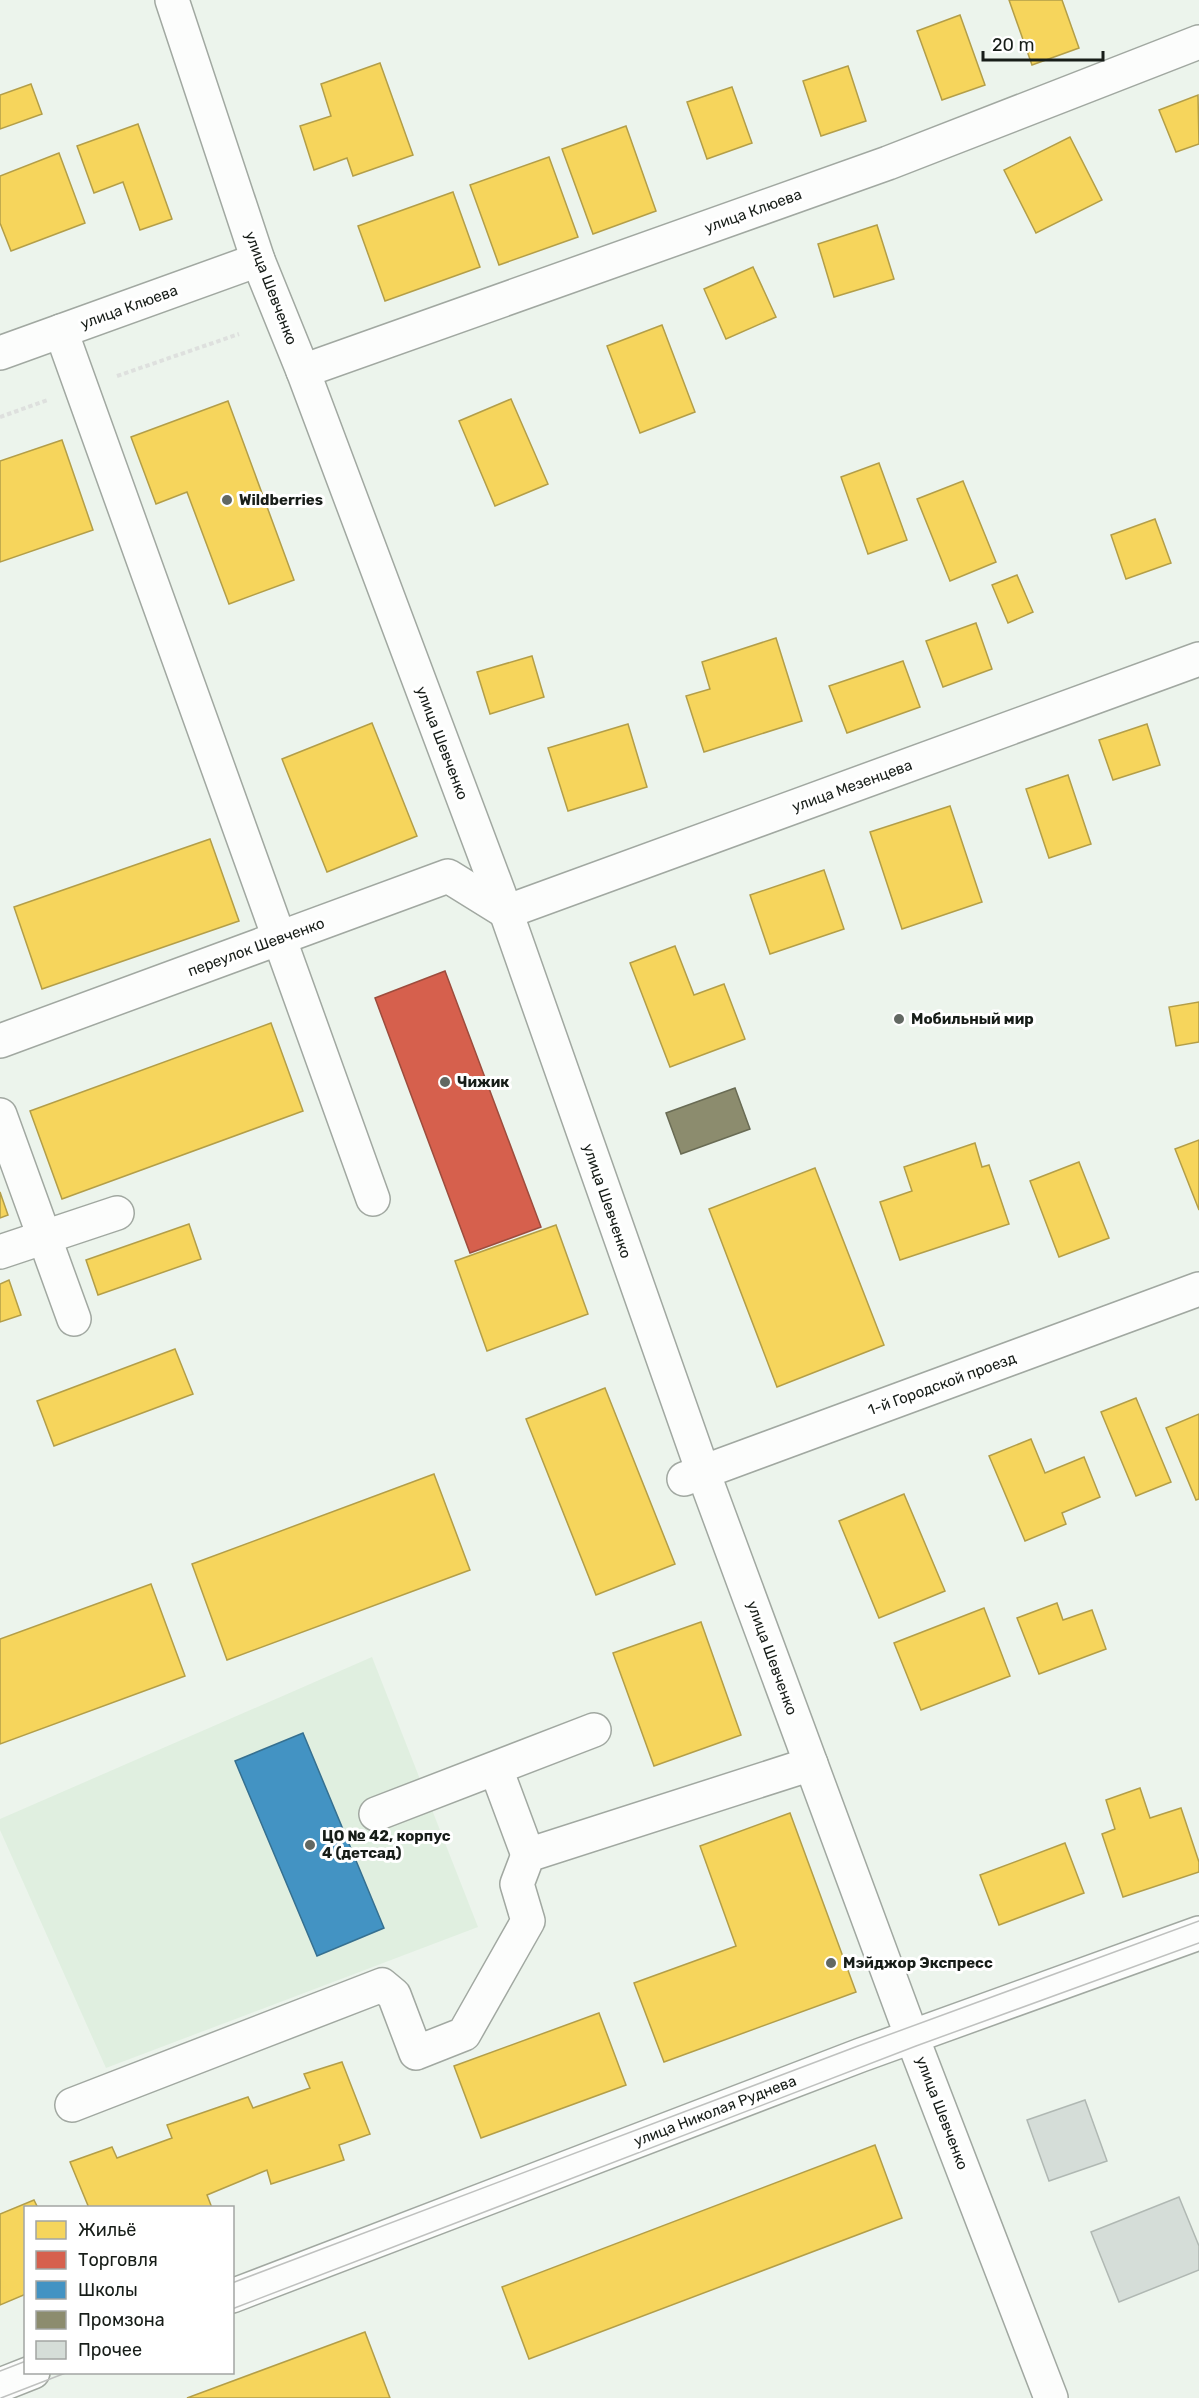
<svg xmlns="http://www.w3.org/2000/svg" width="1199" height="2398" viewBox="0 0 1199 2398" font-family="Rubik,sans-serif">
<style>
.built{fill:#e0efe0}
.homes{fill:#f6d55c;stroke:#b39e48;stroke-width:1.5}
.shops{fill:#d6604d;stroke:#9d4c3d;stroke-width:1.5}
.schools{fill:#4393c3;stroke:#367090;stroke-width:1.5}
.industry{fill:#8c8c6e;stroke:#696b54;stroke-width:1.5}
.building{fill:#d5ddd8;stroke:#b0b8b3;stroke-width:1.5}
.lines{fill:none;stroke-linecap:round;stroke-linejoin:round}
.minor-casing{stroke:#a1a8a1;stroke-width:36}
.path{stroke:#dee0de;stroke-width:4;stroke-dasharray:4.5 3;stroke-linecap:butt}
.minor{stroke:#fcfdfc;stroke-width:33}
.tram{stroke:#bfc1bf;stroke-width:1.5}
.poi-dot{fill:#626862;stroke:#fff;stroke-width:2}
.labels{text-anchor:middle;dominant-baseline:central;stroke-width:6;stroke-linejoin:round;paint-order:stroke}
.street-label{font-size:15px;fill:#171d18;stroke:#fff}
.poi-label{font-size:15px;font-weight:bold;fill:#171d18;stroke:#fff;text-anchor:start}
</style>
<rect width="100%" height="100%" fill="#ecf4ec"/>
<path class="built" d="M372 1657 478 1927 106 2068 0 1830V1819Z"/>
<g class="homes">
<path d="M1009 0H1062L1079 48 1032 65Z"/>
<path d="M960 15 985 85 942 100 917 31Z"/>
<path d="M380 63 413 155 353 176 347 158 314 170 300 126 331 116 321 84Z"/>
<path d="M848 66 866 121 821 136 803 81Z"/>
<path d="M31 84 42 114 0 129V95Z"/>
<path d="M732 87 752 143 707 159 687 102Z"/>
<path d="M1198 95 1199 144 1176 152 1159 110Z"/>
<path d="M138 124 172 219 140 230 123 182 94 193 77 146Z"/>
<path d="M626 126 656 211 593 234 562 149Z"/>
<path d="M1070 137 1102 200 1036 233 1004 170Z"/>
<path d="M59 153 85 223 11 251 0 223V176Z"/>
<path d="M549 157 578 237 499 265 470 185Z"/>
<path d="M453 192 480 267 385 301 358 226Z"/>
<path d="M877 225 894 279 834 297 818 244Z"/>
<path d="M753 267 776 317 726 339 704 289Z"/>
<path d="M662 325 695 412 640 433 607 346Z"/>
<path d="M511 399 548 484 495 506 459 421Z"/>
<path d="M228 401 294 580 229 604 187 492 156 504 131 437Z"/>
<path d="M62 440 93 530 0 562V461Z"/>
<path d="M879 463 907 540 868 554 841 477Z"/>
<path d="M963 481 996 562 950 581 917 499Z"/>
<path d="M1155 519 1171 563 1126 579 1111 535Z"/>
<path d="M1017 575 1033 612 1008 623 992 585Z"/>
<path d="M976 623 992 669 943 687 926 641Z"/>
<path d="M776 638 802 721 704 752 686 696 710 689 702 662Z"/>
<path d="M532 656 544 697 490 714 477 672Z"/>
<path d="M903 661 920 707 847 733 829 686Z"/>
<path d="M372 723 417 836 327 872 282 759Z"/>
<path d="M628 724 647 787 568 811 548 748Z"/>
<path d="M1147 724 1160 765 1113 780 1099 740Z"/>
<path d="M1068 775 1091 844 1049 858 1026 789Z"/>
<path d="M950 806 982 902 902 929 870 832Z"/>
<path d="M210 839 239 921 42 989 14 907Z"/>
<path d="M824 870 844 929 770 954 750 895Z"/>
<path d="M675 946 694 995 724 984 745 1039 670 1067 630 963Z"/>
<path d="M1199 1002V1042L1176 1046 1169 1007Z"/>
<path d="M271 1023 303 1111 62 1199 30 1111Z"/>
<path d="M1199 1140V1210L1175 1149Z"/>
<path d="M975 1143 982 1167 989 1165 1009 1224 900 1260 880 1202 912 1191 904 1167Z"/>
<path d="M1079 1162 1109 1238 1059 1257 1030 1181Z"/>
<path d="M815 1168 884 1345 777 1387 709 1209Z"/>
<path d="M0 1192 8 1215 0 1218Z"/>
<path d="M189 1224 201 1259 98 1295 86 1260Z"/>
<path d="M556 1225 588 1314 487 1351 455 1261Z"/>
<path d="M9 1280 21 1315 0 1322V1284Z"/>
<path d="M175 1349 193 1394 54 1446 37 1401Z"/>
<path d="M605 1388 675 1564 596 1595 526 1419Z"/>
<path d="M1136 1398 1171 1482 1136 1496 1101 1412Z"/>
<path d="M1199 1414V1499L1196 1500 1166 1428Z"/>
<path d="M1031 1439 1045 1473 1084 1457 1100 1497 1062 1513 1066 1524 1025 1541 989 1456Z"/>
<path d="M434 1474 470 1570 227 1660 192 1564Z"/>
<path d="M904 1494 945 1591 879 1618 839 1521Z"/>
<path d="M151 1584 185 1676 0 1744V1639Z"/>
<path d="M1057 1603 1063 1620 1092 1610 1106 1649 1039 1674 1017 1618Z"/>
<path d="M984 1608 1010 1676 921 1710 894 1643Z"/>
<path d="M701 1622 741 1735 654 1766 613 1653Z"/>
<path d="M1140 1788 1150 1818 1181 1808 1199 1862V1872L1123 1897 1102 1834 1115 1829 1106 1800Z"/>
<path d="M790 1813 856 1992 664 2062 634 1983 736 1946 700 1846Z"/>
<path d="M1065 1843 1084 1893 999 1925 980 1875Z"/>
<path d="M599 2013 626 2085 481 2138 454 2066Z"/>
<path d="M342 2062 370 2134 339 2145 344 2160 271 2184 267 2170 207 2195 212 2208H89L70 2162 112 2147 117 2158 172 2138 167 2125 248 2097 253 2108 310 2088 304 2074Z"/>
<path d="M875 2145 902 2218 529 2359 502 2287Z"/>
<path d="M34 2200 38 2208H26V2294L0 2305V2214Z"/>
<path d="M365 2332 390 2398H187Z"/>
</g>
<path class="shops" d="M445 971 541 1227 470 1253 375 998Z"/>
<path class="schools" d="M303 1733 384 1928 317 1956 235 1761Z"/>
<path class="industry" d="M735 1088 750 1129 681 1154 666 1113Z"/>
<g class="building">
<path d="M1085 2100 1107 2161 1049 2181 1027 2120Z"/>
<path d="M1179 2197 1199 2246V2270L1119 2302 1091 2232Z"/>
</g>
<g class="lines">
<defs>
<g id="minor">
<path d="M172 0 258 260 303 371 506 912 703 1472 912 2037 1051 2398"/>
<path d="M61 331 373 1199"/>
<path d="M0 353 258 260"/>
<path d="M303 371 888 163 1199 42"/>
<path d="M0 1041 448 876 506 912 1199 659"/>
<path d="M0 1115 74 1319"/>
<path d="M0 1252 117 1213"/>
<path d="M684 1479 1199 1289"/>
<path d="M496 1769 528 1855"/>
<path d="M376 1814 594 1730"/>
<path d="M72 2105 382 1985 394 1995 416 2053 464 2034 528 1921 517 1884 528 1855 811 1764"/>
<path d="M232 2296 861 2055 1199 1933"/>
<path d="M0 2385 33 2372"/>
</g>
</defs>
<use href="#minor" class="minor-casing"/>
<g class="path">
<path d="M117 376 239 334"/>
<path d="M0 417 48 400"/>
</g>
<use href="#minor" class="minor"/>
<g class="tram">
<path d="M232 2283 858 2046 1199 1921"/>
<path d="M232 2309 916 2046 1199 1943"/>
<path d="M0 2371 26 2361"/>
<path d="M1 2398 68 2372"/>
</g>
</g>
<g class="poi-dot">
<circle cx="227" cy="500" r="6"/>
<circle cx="899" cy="1019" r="6"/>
<circle cx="445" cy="1082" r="6"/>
<circle cx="310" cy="1845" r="6"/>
<circle cx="831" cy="1963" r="6"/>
</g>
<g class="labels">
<g class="street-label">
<text transform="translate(753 211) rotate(-20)">улица Клюева</text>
<text transform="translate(271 288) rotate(69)">улица Шевченко</text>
<text transform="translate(129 307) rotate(-20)">улица Клюева</text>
<text transform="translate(442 743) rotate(69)">улица Шевченко</text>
<text transform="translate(852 786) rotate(-20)">улица Мезенцева</text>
<text transform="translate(256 947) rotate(-20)">переулок Шевченко</text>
<text transform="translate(607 1201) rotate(71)">улица Шевченко</text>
<text transform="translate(942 1384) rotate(-20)">1-й Городской проезд</text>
<text transform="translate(772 1658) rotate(70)">улица Шевченко</text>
<text transform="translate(715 2111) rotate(-21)">улица Николая Руднева</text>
<text transform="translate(942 2113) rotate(69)">улица Шевченко</text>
</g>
<g class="poi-label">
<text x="239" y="500">Wildberries</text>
<text x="911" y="1019">Мобильный мир</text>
<text x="457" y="1082">Чижик</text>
<text x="322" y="1836">ЦО № 42, корпус<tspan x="322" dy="17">4 (детсад)</tspan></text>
<text x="843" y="1963">Мэйджор Экспресс</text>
</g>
</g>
<rect x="24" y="2206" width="210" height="168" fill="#ffffff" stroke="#a2a5a3" stroke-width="1.5"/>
<rect x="36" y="2221" width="30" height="18" fill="#f6d55c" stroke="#a2a5a3" stroke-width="1.5"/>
<text x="78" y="2236" font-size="18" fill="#171d18">Жильё</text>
<rect x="36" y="2251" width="30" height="18" fill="#d6604d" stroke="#a2a5a3" stroke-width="1.5"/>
<text x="78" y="2266" font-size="18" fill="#171d18">Торговля</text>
<rect x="36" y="2281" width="30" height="18" fill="#4393c3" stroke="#a2a5a3" stroke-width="1.5"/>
<text x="78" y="2296" font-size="18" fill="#171d18">Школы</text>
<rect x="36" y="2311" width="30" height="18" fill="#8c8c6e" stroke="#a2a5a3" stroke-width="1.5"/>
<text x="78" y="2326" font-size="18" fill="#171d18">Промзона</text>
<rect x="36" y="2341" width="30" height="18" fill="#d5ddd8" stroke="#a2a5a3" stroke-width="1.5"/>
<text x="78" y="2356" font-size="18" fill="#171d18">Прочее</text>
<path d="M983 51v9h120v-9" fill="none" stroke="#171d18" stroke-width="3"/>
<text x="992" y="51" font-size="18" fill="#171d18" stroke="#ffffff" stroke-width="4.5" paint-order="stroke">20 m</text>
</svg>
